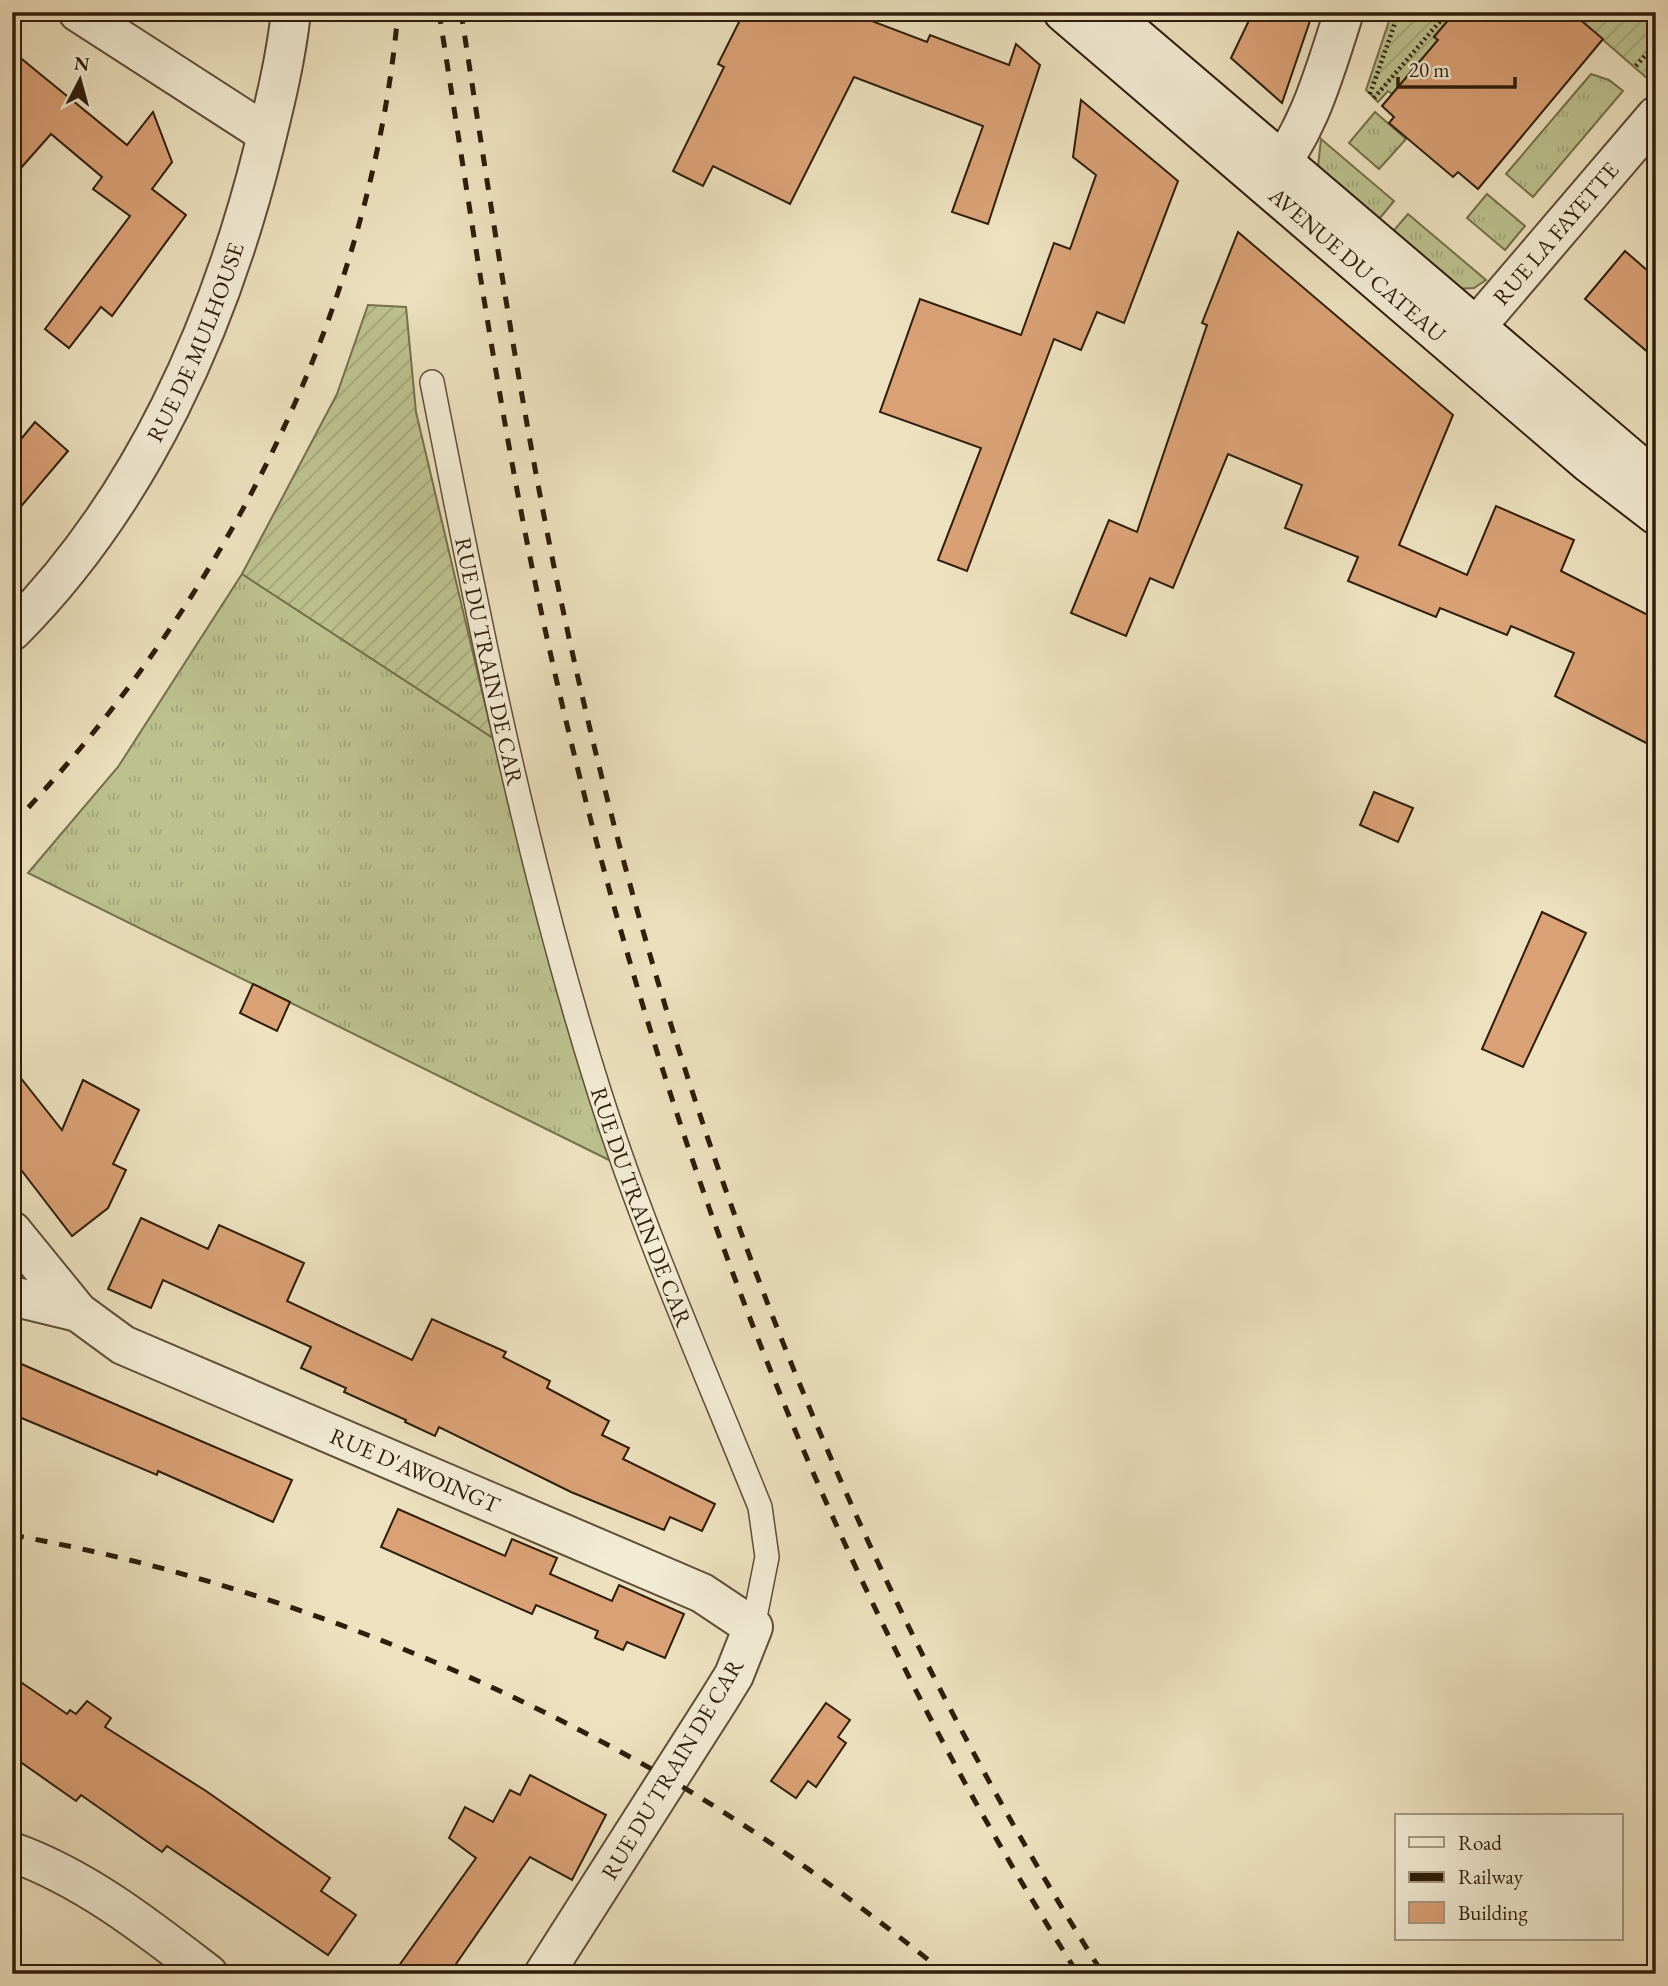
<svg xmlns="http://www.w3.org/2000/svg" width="1668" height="1986" viewBox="0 0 1668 1986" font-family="'EB Garamond',serif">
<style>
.grass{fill:url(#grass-tufts);stroke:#75704d;stroke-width:2}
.garden{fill:url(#garden-furrows);stroke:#75704d;stroke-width:2}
.building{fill:#daa176;stroke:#2e1d0b;stroke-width:2}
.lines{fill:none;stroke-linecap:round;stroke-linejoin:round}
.service-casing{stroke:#5e4e38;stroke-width:26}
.minor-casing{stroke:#5e4e38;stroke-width:42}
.secondary-casing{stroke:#2e1d0b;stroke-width:42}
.path{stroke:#2e1d0b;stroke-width:4.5;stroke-dasharray:2 3.5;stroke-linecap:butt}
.service{stroke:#f3ecd5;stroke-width:23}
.minor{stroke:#f3ecd5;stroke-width:38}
.secondary{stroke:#f3ecd5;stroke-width:38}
.rail{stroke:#2e1d0b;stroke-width:5;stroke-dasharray:12 12;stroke-linecap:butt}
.labels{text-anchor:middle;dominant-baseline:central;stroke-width:6;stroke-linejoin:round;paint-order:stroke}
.street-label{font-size:23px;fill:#2e1d0b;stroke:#f3ecd5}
</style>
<defs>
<pattern id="grass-tufts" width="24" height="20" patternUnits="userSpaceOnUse" patternTransform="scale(1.75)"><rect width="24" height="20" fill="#bcc28f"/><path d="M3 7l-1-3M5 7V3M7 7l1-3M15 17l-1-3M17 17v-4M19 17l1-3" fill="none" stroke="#a2a67a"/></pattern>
<pattern id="garden-furrows" width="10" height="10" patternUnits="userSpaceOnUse" patternTransform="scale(1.75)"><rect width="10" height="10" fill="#bcc28f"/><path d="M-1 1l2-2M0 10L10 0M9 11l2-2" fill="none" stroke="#a2a67a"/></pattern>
</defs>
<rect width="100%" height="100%" fill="#ede1bf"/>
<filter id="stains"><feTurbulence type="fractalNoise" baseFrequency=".00286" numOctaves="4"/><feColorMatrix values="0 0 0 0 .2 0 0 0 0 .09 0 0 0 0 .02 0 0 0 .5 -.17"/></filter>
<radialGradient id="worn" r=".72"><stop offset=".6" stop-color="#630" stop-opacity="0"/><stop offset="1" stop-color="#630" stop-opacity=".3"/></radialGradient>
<g class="grass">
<path d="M1591 74 1609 80 1623 91 1533 197 1506 174Z"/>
<path d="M1375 112 1406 139 1379 169 1349 143Z"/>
<path d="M1321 139 1394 201 1375 224 1318 167Z"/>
<path d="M1487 194 1525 226 1505 250 1467 218Z"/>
<path d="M1408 214 1486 280 1474 288 1456 289 1389 236Z"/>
<path d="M242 574 493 738 611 1161 28 873 118 767Z"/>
</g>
<g class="garden">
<path d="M1392 12H1461L1451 17 1434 36 1438 40 1392 94 1388 91 1378 102 1366 90Z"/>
<path d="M1571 12H1656V86Z"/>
<path d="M368 305 406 307 416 412 493 738 242 574 337 394Z"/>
</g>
<g class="building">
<path d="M744 12H872L869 20 927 42 930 35 1009 65 1016 44 1040 65 988 224 952 212 983 126 854 77 790 204 713 166 703 186 673 171 724 67 718 64Z"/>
<path d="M1253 12H1313L1282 103 1231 58Z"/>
<path d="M1455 12H1571L1603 39 1478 189 1458 172 1453 177 1389 123 1394 117 1382 106 1438 40 1434 37Z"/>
<path d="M12 51 127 145 153 112 172 162 152 189 186 215 112 316 101 307 69 348 45 329 130 216 93 189 102 177 51 134 12 178Z"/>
<path d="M1081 100 1178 181 1124 323 1097 312 1081 350 1054 339 967 571 938 560 981 448 880 412 920 299 1021 335 1054 243 1070 249 1096 175 1073 157Z"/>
<path d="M1238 232 1453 415 1399 545 1467 575 1496 506 1574 540 1561 571 1656 619V748L1555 696 1574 653 1511 626 1507 635 1440 608 1436 617 1348 581 1358 557 1285 528 1302 485 1228 454 1173 588 1150 578 1126 636 1071 613 1109 520 1137 532 1207 325 1202 323Z"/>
<path d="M1625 251 1656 278V359L1585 299Z"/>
<path d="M35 422 68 451 12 517V450Z"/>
<path d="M1374 792 1413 808 1398 842 1360 825Z"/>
<path d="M1542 912 1586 933 1523 1067 1482 1049Z"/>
<path d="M253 984 290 1002 277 1031 240 1013Z"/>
<path d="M12 1067 62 1130 83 1080 139 1110 113 1164 126 1170 108 1208 72 1236 12 1158Z"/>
<path d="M141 1218 208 1249 219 1225 304 1263 287 1301 412 1360 432 1319 506 1352 503 1357 550 1381 547 1388 609 1421 602 1435 629 1448 623 1459 715 1504 702 1531 670 1517 664 1530 571 1492 439 1427 435 1436 405 1422 406 1420 344 1392 346 1388 301 1368 311 1347 163 1280 151 1308 108 1289Z"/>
<path d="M12 1360 292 1480 273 1522 158 1471 157 1475 12 1414Z"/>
<path d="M398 1509 505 1556 512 1539 557 1558 550 1574 612 1601 619 1585 684 1614 665 1658 627 1642 623 1650 595 1638 598 1631 536 1605 532 1614 381 1547Z"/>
<path d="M12 1676 67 1714 70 1710 76 1714 87 1701 111 1718 105 1727 206 1791 330 1878 321 1891 356 1915 328 1955 167 1846 162 1852 81 1795 76 1801 12 1756Z"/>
<path d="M826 1703 850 1720 838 1737 846 1743 816 1787 808 1781 796 1798 771 1781Z"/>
<path d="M530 1775 606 1815 572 1880 530 1857 449 1974H393L476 1858 449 1838 465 1807 493 1822 510 1790 520 1795Z"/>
</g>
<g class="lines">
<defs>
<g id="service">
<path id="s1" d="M432 382C479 622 526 861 600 1094 645 1235 705 1371 760 1507L767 1557 753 1627"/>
</g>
<g id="minor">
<path d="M78 12 267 134"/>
<path d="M1265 185C1309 132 1323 77 1344 12"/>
<path id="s2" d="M1457 349 1656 116"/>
<path id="s3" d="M12 631C142 501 220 324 264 147 275 103 286 58 291 12"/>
<path id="s4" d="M12 1231 78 1312 123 1345 702 1593 753 1627 734 1675 718 1701 544 1974"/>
<path d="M12 1296 78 1312"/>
<path d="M12 1852C85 1878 147 1927 208 1974"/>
</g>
<g id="secondary">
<path id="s5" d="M1063 12 1590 464 1656 515"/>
<path d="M1107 12 1656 480"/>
</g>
</defs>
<use href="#service" class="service-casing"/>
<use href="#minor" class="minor-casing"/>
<use href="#secondary" class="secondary-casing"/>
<g class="path">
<path d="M1636 66 1656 43"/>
<path d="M1370 94 1399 12"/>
<path d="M1374 98 1448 12"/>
</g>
<use href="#service" class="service"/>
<use href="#minor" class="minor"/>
<use href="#secondary" class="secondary"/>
<g class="rail">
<path d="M439 12C471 215 500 419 543 620 647 1096 815 1561 1078 1974"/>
<path d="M461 12C492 212 521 412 563 610 666 1091 839 1558 1103 1974"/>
<path d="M12 825C221 606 371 315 398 12"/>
<path d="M12 1535C241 1576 469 1663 669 1779 767 1836 858 1903 946 1974"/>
</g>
</g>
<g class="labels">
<g class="street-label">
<text stroke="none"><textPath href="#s2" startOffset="152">RUE LA FAYETTE</textPath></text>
<text stroke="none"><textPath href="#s5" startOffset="388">AVENUE DU CATEAU</textPath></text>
<text stroke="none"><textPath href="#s3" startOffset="345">RUE DE MULHOUSE</textPath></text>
<text stroke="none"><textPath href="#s1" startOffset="285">RUE DU TRAIN DE CAR</textPath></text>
<text stroke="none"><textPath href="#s1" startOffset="852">RUE DU TRAIN DE CAR</textPath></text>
<text stroke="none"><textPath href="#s4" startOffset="478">RUE D'AWOINGT</textPath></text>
<text transform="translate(672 1769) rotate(-59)">RUE DU TRAIN DE CAR</text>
</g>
</g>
<rect width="1668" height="1986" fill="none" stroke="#ede1bf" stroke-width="42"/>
<rect x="14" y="14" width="1640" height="1958" fill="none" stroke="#2e1d0b" stroke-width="3.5"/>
<rect x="21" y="21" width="1626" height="1944" fill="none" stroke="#2e1d0b" stroke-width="2"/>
<rect x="1395" y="1814" width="228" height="126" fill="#f3ecd5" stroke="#a49984" stroke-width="2"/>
<rect x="1409" y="1837" width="35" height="10" fill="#f3ecd5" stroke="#a49984" stroke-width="2"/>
<text x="1458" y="1850" font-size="21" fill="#2e1d0b">Road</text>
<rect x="1409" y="1872" width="35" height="10" fill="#2e1d0b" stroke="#a49984" stroke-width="2"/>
<text x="1458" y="1884" font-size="21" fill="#2e1d0b">Railway</text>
<rect x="1409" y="1902" width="35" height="21" fill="#daa176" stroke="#a49984" stroke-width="2"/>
<text x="1458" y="1920" font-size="21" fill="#2e1d0b">Building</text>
<g transform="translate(80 80) rotate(6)" stroke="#f3ecd5" stroke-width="5" paint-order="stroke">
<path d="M0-5L12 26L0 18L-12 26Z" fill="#2e1d0b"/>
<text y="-10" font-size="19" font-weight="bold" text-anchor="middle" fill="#2e1d0b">N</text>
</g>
<path d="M1398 77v10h117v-10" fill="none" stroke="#2e1d0b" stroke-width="3.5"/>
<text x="1409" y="77" font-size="21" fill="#2e1d0b" stroke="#f3ecd5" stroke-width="5" paint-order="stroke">20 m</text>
<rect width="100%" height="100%" filter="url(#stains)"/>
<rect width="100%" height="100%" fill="url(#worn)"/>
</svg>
